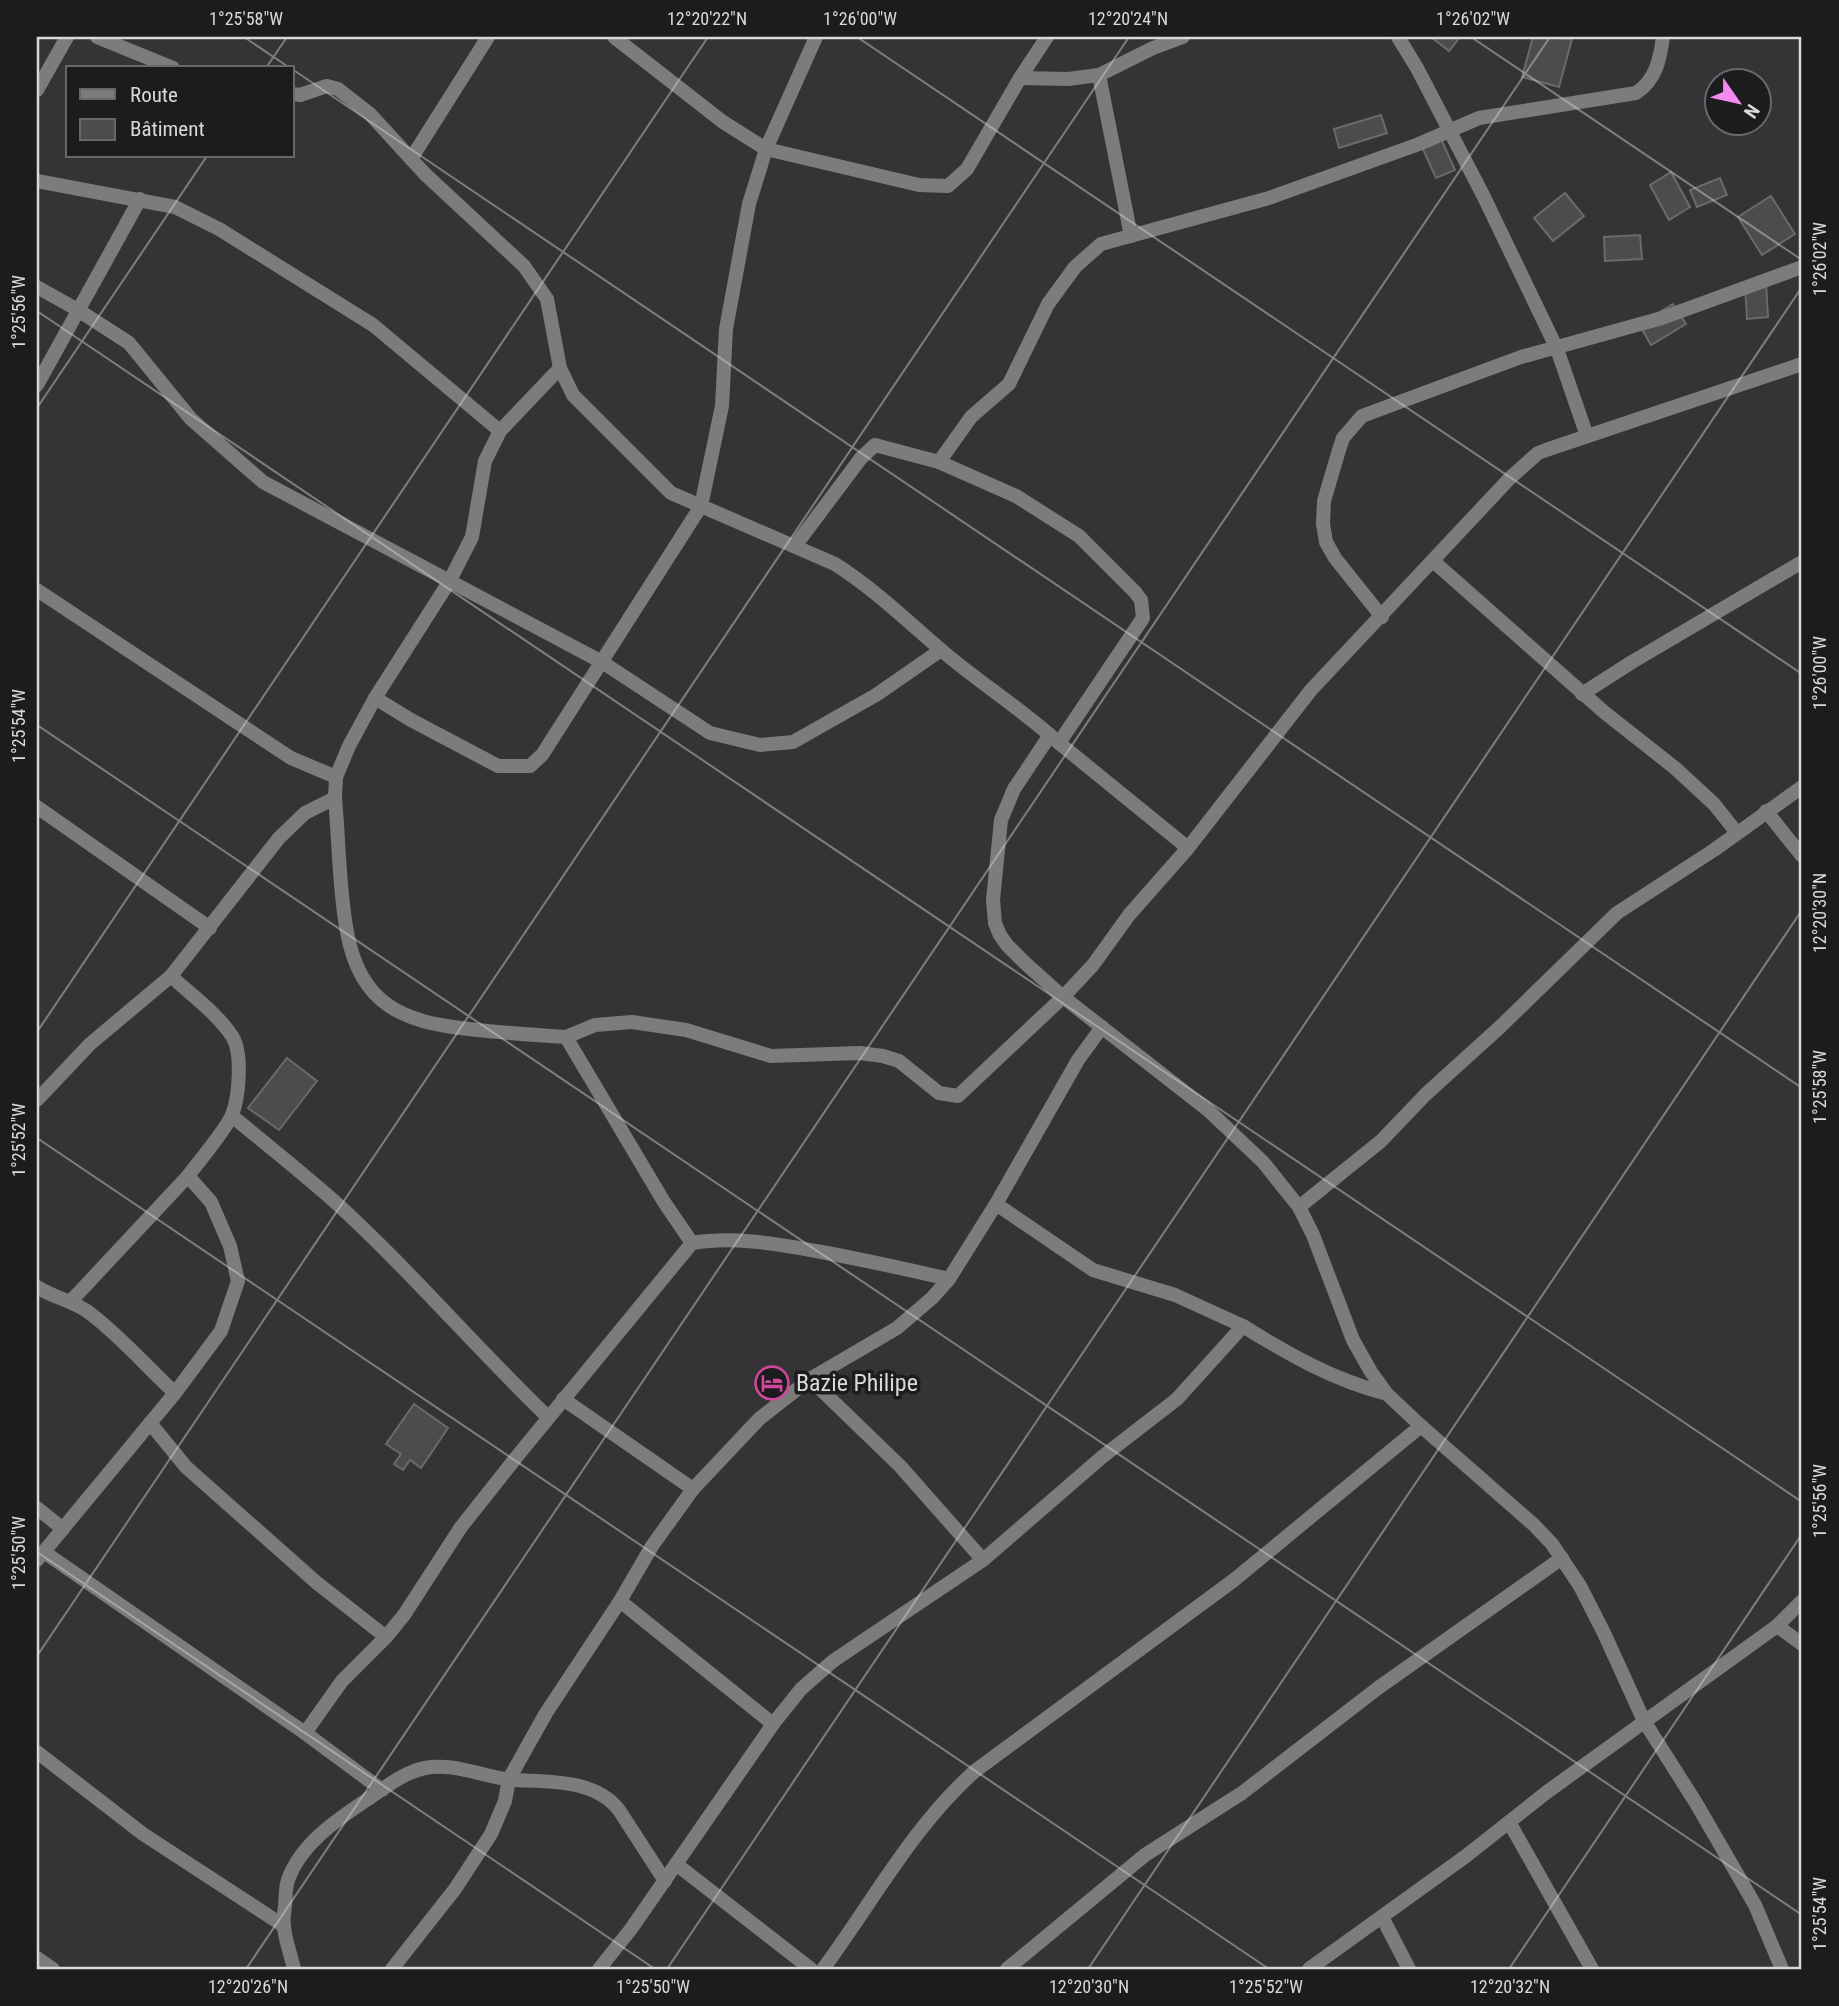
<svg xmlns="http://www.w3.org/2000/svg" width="1839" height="2006" viewBox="0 0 1839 2006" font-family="'Roboto Condensed',sans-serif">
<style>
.building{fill:#4e4b4e;stroke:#6b696c;stroke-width:2}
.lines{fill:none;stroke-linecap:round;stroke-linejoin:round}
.minor{stroke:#7d7c7a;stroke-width:14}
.ticks{fill:none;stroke:#dad8da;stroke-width:2;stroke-opacity:0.45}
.labels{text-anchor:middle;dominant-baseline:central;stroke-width:7;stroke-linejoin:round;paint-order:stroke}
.poi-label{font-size:24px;fill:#dad8da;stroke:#1c1b1d;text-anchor:start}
.neatline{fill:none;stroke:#dad8da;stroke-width:2.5}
.ticks-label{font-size:18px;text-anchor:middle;fill:#dad8da}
</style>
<rect width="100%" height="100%" fill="#363336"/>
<g class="building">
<path d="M1431 37H1460L1449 51Z"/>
<path d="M1533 37 1572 39 1559 87 1522 77Z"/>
<path d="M1381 115 1387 133 1339 148 1334 129Z"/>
<path d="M1441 139 1455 170 1436 178 1422 147Z"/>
<path d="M1671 172 1690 207 1669 220 1650 185Z"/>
<path d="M1720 178 1727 195 1697 207 1690 190Z"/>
<path d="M1565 193 1584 216 1553 241 1534 218Z"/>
<path d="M1771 196 1795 234 1762 255 1738 217Z"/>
<path d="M1640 235 1642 259 1605 261 1604 237Z"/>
<path d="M1766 283 1768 317 1747 319 1745 285Z"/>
<path d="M1673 304 1686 324 1651 345 1639 324Z"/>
<path d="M287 1058 317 1081 279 1130 248 1108Z"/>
<path d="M414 1404 448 1428 421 1468 410 1460 403 1470 394 1464 401 1454 386 1444Z"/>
</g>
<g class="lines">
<g class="minor">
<path d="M97 37 173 68"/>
<path d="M614 37 723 122 766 149 919 185 948 186 967 169 1020 78 1047 37"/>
<path d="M1398 37 1417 68 1484 197 1557 349 1587 436"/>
<path d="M1099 75 1131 236"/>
<path d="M1020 78 1068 79 1099 75 1153 48 1183 37"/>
<path d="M37 90 67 37"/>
<path d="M292 94 300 95 327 86 338 89 370 114 425 174 524 266 547 299 560 368 573 395 671 493 835 564C874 589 905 619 940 649 978 682 1022 709 1059 743"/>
<path d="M411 159 488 37"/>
<path d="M37 181 175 207 219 229 373 325 500 431"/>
<path d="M37 287 78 310 129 343 191 419 263 482 602 662 710 733 760 745 793 742 876 695 941 650"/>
<path d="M560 368 500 431 485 461 472 537 449 582 375 698 349 746 336 777 335 798C339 841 339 891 347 932 360 1005 403 1022 469 1029 502 1033 534 1035 566 1037L664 1202 692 1243"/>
<path d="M37 385 140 199"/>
<path d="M939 462 971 417 1009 384 1048 304 1075 267 1101 244 1269 198 1419 144 1479 118 1636 93C1656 80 1660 59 1663 37"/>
<path d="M795 546 861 458 875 445 939 462 1016 496 1079 536 1135 592 1141 600 1143 618 1059 743 1188 848"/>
<path d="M1433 561 1604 712 1675 768 1714 804 1737 833"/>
<path d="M37 590 291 758 336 777"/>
<path d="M1382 617 1335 558 1326 542 1323 524 1324 501 1339 450 1343 438 1362 416 1521 357 1662 318 1802 267"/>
<path d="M1582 694 1632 662 1802 562"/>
<path d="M375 698 411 720 498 766H530L542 755 701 506 722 406 726 329 749 204 766 149 816 37"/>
<path d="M1050 735 1014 789 1001 820 993 900 995 923 1000 935 1007 945 1025 963 1063 997 1208 1110 1263 1162 1299 1207 1313 1235 1353 1340 1371 1372 1387 1394 1421 1426 1534 1525 1552 1544 1580 1586 1604 1633 1644 1721 1696 1803 1755 1905 1782 1969"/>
<path d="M37 807 210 928"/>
<path d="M1766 811 1802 856"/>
<path d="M566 1037 595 1025 632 1022 686 1030 771 1056 860 1053 883 1056 899 1061 939 1093 958 1096 1063 997 1093 965 1129 915 1188 848 1311 690 1510 478 1538 453 1546 450 1802 364"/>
<path d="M37 1100 90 1044 171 976 279 838 305 813 335 798"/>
<path d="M232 1116C266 1144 301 1172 334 1201 409 1269 475 1347 548 1417"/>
<path d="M996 1204 1093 1270 1175 1295 1243 1326"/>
<path d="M1299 1207 1381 1141 1426 1094 1500 1027 1617 913 1714 850 1802 787"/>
<path d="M37 1287C54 1298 75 1301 91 1314 121 1337 147 1367 175 1393"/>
<path d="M71 1301 188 1176"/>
<path d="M810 1379 900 1466 983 1560"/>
<path d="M563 1399 693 1489"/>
<path d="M150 1423 186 1467 317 1583 386 1637"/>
<path d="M37 1508 63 1529"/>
<path d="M44 1552 305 1733 382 1790"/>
<path d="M37 1560 175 1393 221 1331 238 1281 230 1246 211 1202 188 1176C199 1161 225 1131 232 1115 239 1097 243 1053 232 1036 217 1013 191 995 171 976"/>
<path d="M620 1601 773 1724"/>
<path d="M1777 1626 1802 1644"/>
<path d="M305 1733 342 1681 386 1637 404 1615 461 1527 523 1449 692 1243C734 1236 776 1244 816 1251 861 1259 905 1269 949 1279"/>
<path d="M37 1752 143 1834 284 1926"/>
<path d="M1509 1822 1592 1969"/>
<path d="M676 1864 811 1969"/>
<path d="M1382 1917 1409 1969"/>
<path d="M37 1958 53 1969"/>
<path d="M294 1969C291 1956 286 1942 284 1928 283 1921 284 1913 285 1906 286 1898 285 1888 288 1880 300 1845 335 1821 365 1801 383 1789 404 1772 425 1768 455 1762 485 1778 515 1780 550 1782 595 1779 619 1810L665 1881"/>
<path d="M392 1969 455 1889 491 1834 505 1801 509 1779 546 1713 620 1601 652 1546 693 1489 759 1419 810 1379 897 1328 932 1298 949 1279 996 1204 1078 1060 1102 1027"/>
<path d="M599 1969 631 1929 773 1724 801 1689 833 1661 983 1560 1102 1457 1177 1399 1243 1326C1289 1355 1334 1380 1387 1394"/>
<path d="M823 1969C872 1903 913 1826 975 1771L1234 1580 1421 1426"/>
<path d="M1007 1969 1145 1855 1242 1793 1378 1688 1562 1558"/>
<path d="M1309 1969 1466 1856 1547 1792 1777 1626 1802 1601"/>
</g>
</g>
<path class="ticks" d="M244 37 290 68M857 37 1802 674M1471 37 1802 260M266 68 287 37M292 69 1802 1088M37 311 1802 1502M37 408 207 156M37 725 1802 1915M37 1032 708 37M37 1138 1269 1969M37 1552 655 1969M37 1656 1129 37M37 1966 42 1969M246 1969 1550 37M667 1969 1802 287M1088 1969 1802 910M1509 1969 1802 1534"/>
<defs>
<symbol id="hotel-ring" viewBox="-11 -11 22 22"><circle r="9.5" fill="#1c1b1d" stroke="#d1479c" stroke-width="1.5"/><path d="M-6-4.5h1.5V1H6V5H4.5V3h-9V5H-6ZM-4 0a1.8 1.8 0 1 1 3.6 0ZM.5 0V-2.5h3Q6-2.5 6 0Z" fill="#d1479c"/></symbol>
</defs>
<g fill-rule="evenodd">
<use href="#hotel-ring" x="753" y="1364" width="38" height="38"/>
</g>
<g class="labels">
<g class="poi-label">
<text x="796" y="1383">Bazie Philipe</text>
</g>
</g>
<rect width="1839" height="2006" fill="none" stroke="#1c1b1d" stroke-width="77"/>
<rect x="66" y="66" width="228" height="91" fill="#1c1b1d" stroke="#686769" stroke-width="2"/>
<rect x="80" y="89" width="35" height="10" fill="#7d7c7a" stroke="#686769" stroke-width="2"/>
<text x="130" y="102" font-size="21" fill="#dad8da">Route</text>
<rect x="80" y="119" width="35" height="21" fill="#4e4b4e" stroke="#686769" stroke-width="2"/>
<text x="130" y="136" font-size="21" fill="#dad8da">Bâtiment</text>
<g transform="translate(1738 102) rotate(124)"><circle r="33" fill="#1c1b1d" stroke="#686769" stroke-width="2"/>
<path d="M0-5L12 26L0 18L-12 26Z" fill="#f38af2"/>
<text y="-10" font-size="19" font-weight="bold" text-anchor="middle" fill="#dad8da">N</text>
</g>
<rect x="38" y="38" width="1762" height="1930" class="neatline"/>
<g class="ticks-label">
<text x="246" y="25">1°25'58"W</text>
<text x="707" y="25">12°20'22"N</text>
<text x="860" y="25">1°26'00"W</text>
<text x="1128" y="25">12°20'24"N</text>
<text x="1473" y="25">1°26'02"W</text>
<text transform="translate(1820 259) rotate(-90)" y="6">1°26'02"W</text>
<text transform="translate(19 312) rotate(-90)" y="6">1°25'56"W</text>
<text transform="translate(1820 673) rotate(-90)" y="6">1°26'00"W</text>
<text transform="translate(19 726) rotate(-90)" y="6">1°25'54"W</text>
<text transform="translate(1820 913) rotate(-90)" y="6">12°20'30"N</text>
<text transform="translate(1820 1087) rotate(-90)" y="6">1°25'58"W</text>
<text transform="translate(19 1140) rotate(-90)" y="6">1°25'52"W</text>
<text transform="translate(1820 1501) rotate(-90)" y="6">1°25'56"W</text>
<text transform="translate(19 1553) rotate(-90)" y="6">1°25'50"W</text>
<text transform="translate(1820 1914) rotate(-90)" y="6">1°25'54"W</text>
<text x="248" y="1993">12°20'26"N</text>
<text x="653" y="1993">1°25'50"W</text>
<text x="1089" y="1993">12°20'30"N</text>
<text x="1266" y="1993">1°25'52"W</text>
<text x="1510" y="1993">12°20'32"N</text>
</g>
</svg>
